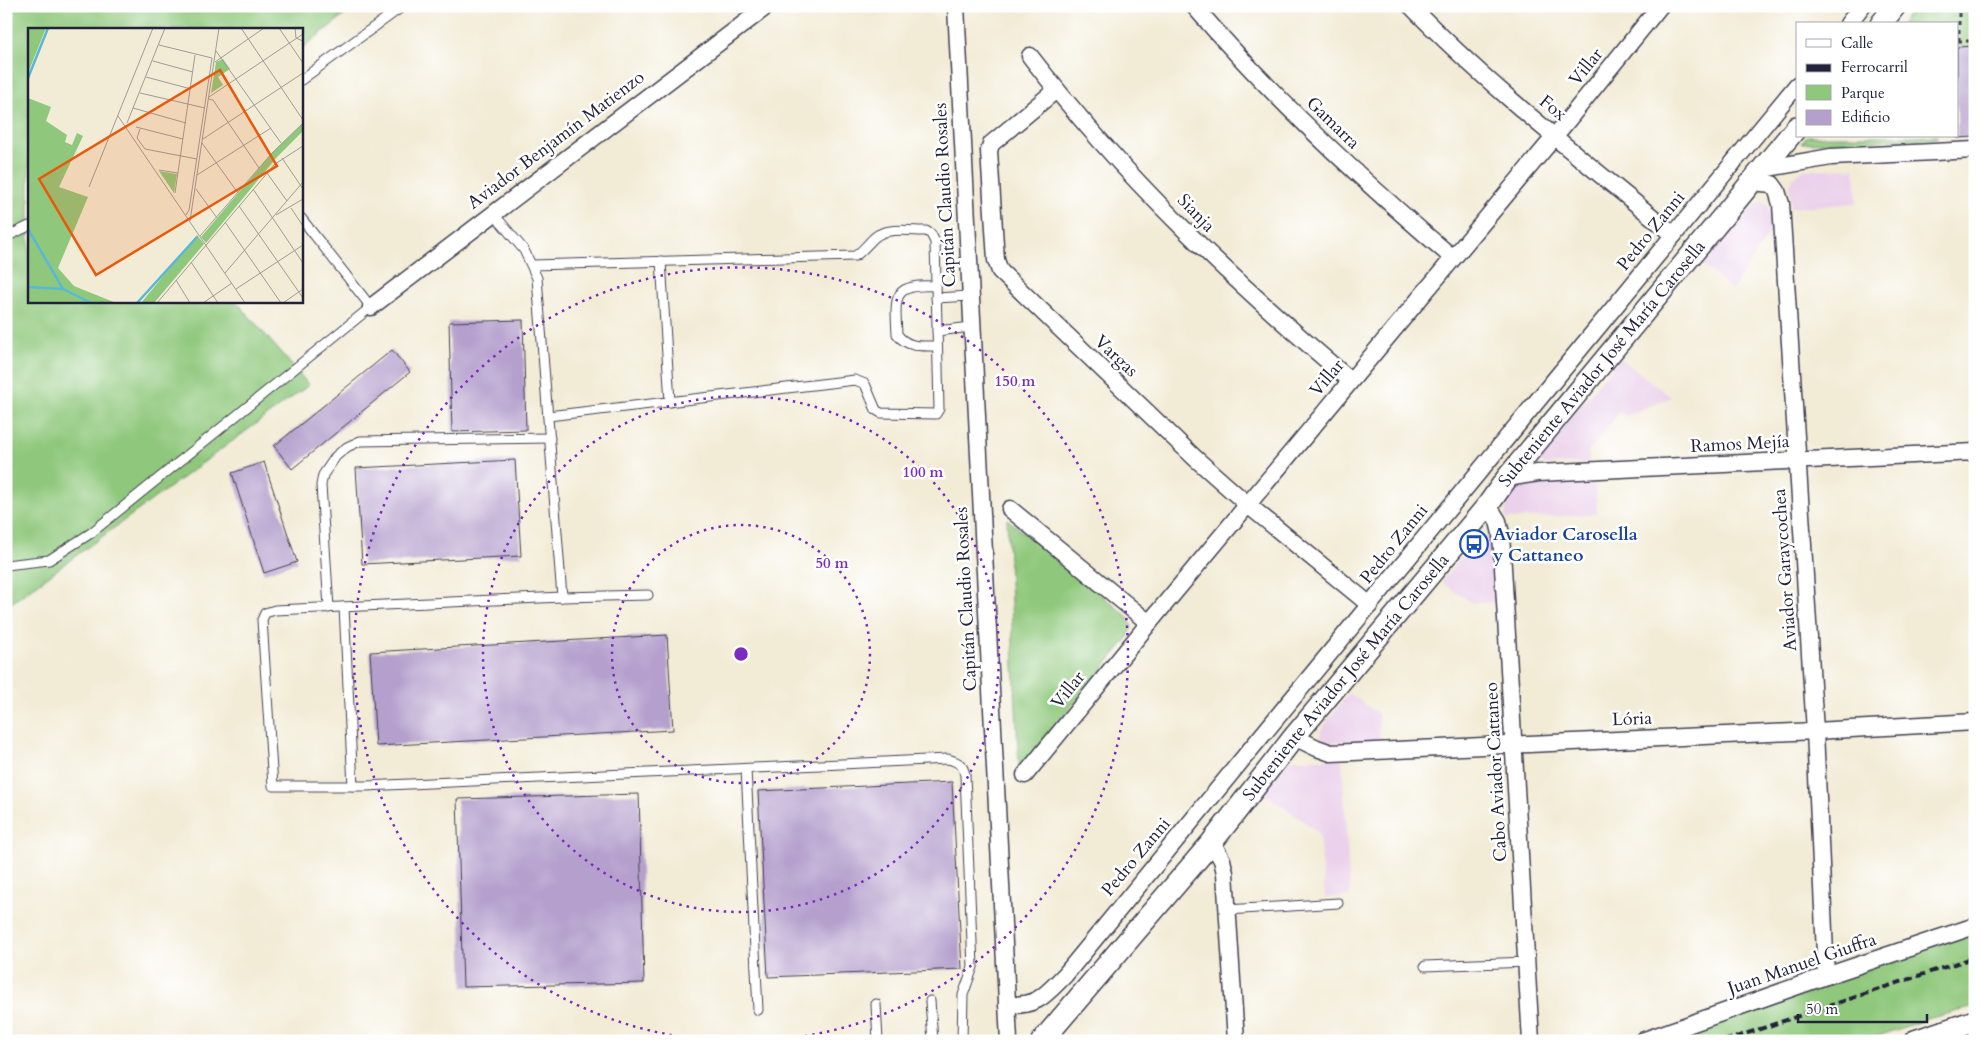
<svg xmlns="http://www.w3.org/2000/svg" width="1981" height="1047" viewBox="0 0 1981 1047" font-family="Cardo,serif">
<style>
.built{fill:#ebd1eb}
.green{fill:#8fc87c;stroke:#58755c}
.building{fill:#b5a0cd}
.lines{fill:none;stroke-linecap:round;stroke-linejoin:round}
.service-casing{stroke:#414052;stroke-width:11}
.minor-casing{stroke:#414052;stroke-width:19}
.tertiary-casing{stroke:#414052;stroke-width:24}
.path{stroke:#414052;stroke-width:3;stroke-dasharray:4 4;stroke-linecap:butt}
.service{stroke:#fff;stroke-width:9}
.minor{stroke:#fff;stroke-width:16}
.tertiary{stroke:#fff;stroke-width:21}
.rail{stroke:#22223b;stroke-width:4;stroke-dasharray:8 4;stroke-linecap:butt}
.ring{fill:none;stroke:#7b2cbf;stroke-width:2.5;stroke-dasharray:2.5 5}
.labels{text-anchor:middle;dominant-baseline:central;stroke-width:5;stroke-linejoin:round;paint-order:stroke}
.street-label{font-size:18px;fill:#22223b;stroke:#fff}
.transit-label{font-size:18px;font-weight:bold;fill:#164399;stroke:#fff;text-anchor:start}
.inset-river{fill:none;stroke:#57b9d6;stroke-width:2.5}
.inset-road{fill:none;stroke:#9f9b97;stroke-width:1}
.view{fill:#e8590c;fill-opacity:0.15;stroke:#e8590c;stroke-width:2.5}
.inset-edge{fill:none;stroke:#22223b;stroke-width:2.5}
.centre{fill:#7b2cbf;stroke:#fff;stroke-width:2.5}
.ring-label{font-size:15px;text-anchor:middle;font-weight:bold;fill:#7b2cbf;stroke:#fff;stroke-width:5;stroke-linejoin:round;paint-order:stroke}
</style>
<rect width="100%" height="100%" fill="#fff"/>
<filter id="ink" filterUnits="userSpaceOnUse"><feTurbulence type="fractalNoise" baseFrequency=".02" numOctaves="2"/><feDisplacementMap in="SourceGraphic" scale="10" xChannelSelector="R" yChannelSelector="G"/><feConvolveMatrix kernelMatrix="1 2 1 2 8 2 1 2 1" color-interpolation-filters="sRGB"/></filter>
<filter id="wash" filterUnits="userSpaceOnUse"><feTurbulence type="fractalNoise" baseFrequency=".0096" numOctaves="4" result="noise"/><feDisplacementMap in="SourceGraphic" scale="20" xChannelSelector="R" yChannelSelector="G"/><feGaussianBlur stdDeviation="1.12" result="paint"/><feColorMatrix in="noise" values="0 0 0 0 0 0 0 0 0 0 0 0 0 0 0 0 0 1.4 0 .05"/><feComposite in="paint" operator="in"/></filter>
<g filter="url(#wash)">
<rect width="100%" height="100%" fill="#f2ebd5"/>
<g class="built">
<path d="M1855 168 1857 203 1791 208 1790 185 1793 178 1802 170Z"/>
<path d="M1761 202 1767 204 1769 208 1772 229 1732 290 1703 265 1755 205Z"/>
<path d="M1620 358 1671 397 1626 416 1619 412 1588 452 1589 462 1545 465 1540 462V455Z"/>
<path d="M1595 478 1597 514 1506 519 1505 503 1507 497 1521 481Z"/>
<path d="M1485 535 1493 538 1500 602 1472 603 1441 582 1478 538Z"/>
<path d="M1349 693 1378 714 1379 742H1327L1321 737V730Z"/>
<path d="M1293 759H1342L1350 896 1325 898 1319 833 1263 792 1288 761Z"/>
</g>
<g class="green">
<path d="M6 6H356L301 49V29H29V301H236L309 385 6 607Z"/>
<path d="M1916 6H1975V46L1957 47V24H1901Z"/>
<path d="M1807 136H1937V139L1801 143Z"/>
<path d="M1007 519 1128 617 1132 627 1128 638 1019 770Z"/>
<path d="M1975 926V1007L1931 1018 1864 1041H1642Z"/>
</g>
<g id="blocks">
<g class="building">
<path d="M1975 46V137L1957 138V47Z"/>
<path d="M523 320 526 430 452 432 449 322Z"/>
<path d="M392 350 410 372 292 469 274 446Z"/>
<path d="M515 460 521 556 362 564 356 468Z"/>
<path d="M264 462 297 562 264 573 232 473Z"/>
<path d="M667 635 673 730 376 746 370 652Z"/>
<path d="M952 782 962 969 768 977 758 791Z"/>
<path d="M639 794 644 983 463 987 457 799Z"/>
</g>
</g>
</g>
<g filter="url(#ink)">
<use href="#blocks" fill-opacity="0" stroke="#414052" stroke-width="1"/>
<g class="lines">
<defs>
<g id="service">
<path d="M301 80 403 6"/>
<path d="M493 213 524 250 537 278 562 597"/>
<path d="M6 237 29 226"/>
<path d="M661 261 670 402"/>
<path d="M532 265 855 256C863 251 868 243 875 237 887 227 911 231 926 231L931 234 935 242 939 409 936 414 881 413 876 410 865 384 855 380 548 416"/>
<path d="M936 286C892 284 895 296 897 334 907 348 921 346 937 346"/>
<path d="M936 298 970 296"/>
<path d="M937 331 972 327"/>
<path d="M6 565 49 560 91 533 371 307 301 218"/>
<path d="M648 595 562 597 275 610 265 613 262 620 273 786H366L948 759C958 762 963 764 965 775L973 967 963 995 962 1041"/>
<path d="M344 607 353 786"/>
<path d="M329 608 321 485 323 475 336 456 347 447 360 441 550 438"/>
<path d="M746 769 758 1010"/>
<path d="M1227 910 1338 903"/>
<path d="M1425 966 1527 962"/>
<path d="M930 1001 933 1041"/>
<path d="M876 1004 878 1041"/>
</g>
<g id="minor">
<path d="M956 6 1009 1041"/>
<path d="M1194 6C1273 98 1361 180 1453 258"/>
<path d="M1411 6C1492 90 1585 161 1674 235"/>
<path d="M1848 24 1862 6"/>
<path d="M1030 56C1123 177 1234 282 1350 380"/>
<path d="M1056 90 991 144 989 151 996 260 1000 271 1195 458 1248 505 1370 605"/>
<path d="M1762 169 1831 157 1975 150"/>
<path d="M1752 182 1772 184 1777 191 1781 204 1815 731 1826 976"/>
<path d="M371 307 767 6"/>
<path d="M1507 478 1538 473 1975 452"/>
<path d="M1488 505 1498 521 1501 534 1531 1041"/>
<path d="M1010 509 1149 623"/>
<path d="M1294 737 1317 748 1331 753 1815 731 1975 722"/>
<path d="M1025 775 1149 623 1555 136 1660 6"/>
<path d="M1212 842 1222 860 1225 873 1236 1041"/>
<path d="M1007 1005C1038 1006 1044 996 1065 975L1797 85"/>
<path d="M1642 1041 1826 976 1975 926"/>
</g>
<g id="tertiary">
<path d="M1881 24 1895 6"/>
<path id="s1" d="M1042 1041 1212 842 1294 737 1488 505 1507 478 1797 127"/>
<path d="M1915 1041 1975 1021"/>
</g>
</defs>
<use href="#service" class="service-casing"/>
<use href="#minor" class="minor-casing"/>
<use href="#tertiary" class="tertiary-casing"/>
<g class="path">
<path d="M1958 41H1975"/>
<path d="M1959 41V6"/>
</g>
<use href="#service" class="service"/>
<use href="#minor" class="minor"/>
<use href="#tertiary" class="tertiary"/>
<path class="rail" d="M1724 1041 1975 957"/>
</g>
</g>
<g class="ring">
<circle cx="741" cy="654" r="129"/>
<circle cx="741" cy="654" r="258"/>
<path d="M724 1041A387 387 0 1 1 758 1041"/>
</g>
<defs>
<symbol id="bus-ring" viewBox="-11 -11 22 22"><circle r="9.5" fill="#fff" stroke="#1a4fb4" stroke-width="1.5"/><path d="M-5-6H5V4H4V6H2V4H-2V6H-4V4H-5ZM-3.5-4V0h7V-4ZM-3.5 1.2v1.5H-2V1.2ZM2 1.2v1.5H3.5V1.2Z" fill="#1a4fb4"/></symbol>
</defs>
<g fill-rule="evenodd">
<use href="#bus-ring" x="1458" y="528" width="32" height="32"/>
</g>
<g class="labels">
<g class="street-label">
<text transform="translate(1586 67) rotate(-51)">Villar</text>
<text transform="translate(1553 108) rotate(39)">Fox</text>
<text transform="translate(1333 123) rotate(44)">Gamarra</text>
<text transform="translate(556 140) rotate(-37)">Aviador Benjamín Matienzo</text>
<text transform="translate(945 195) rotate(-93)">Capitán Claudio Rosales</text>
<text transform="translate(1196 213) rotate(46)">Sianja</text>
<text transform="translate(1651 231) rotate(-51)">Pedro Zanni</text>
<text transform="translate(1116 356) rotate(43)">Vargas</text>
<text stroke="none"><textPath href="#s1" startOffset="879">Subteniente Aviador José María Carosella</textPath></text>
<text transform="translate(1327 378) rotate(-50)">Villar</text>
<text transform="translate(1740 444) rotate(-3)">Ramos Mejía</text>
<text transform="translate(1394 544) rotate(-51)">Pedro Zanni</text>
<text transform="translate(1785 570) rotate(-94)">Aviador Garaycochea</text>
<text transform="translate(966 599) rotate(-93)">Capitán Claudio Rosales</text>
<text stroke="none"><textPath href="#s1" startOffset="474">Subteniente Aviador José María Carosella</textPath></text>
<text transform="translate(1068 690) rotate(-51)">Villar</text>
<text transform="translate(1632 719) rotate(-2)">Lória</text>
<text transform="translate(1496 772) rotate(-93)">Cabo Aviador Cattaneo</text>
<text transform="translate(1136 857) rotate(-50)">Pedro Zanni</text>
<text transform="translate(1802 964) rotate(-19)">Juan Manuel Giuffra</text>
</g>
<g class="transit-label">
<text x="1493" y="534">Aviador Carosella<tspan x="1493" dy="21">y Cattaneo</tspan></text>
</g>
</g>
<g transform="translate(28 28)">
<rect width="275" height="275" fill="#f2ebd5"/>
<path d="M0 0H18L0 45ZM195 31 202 41 190 49 195 57 183 65 188 34ZM0 70 23 79 18 93 39 107 37 114 44 117 49 105 55 108 31 159 60 169 30 240 46 258 88 275H0ZM275 95V103L249 129 178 215 173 209 244 125ZM131 143 149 146 146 165ZM169 207 176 216 126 275H113Z" fill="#8fc87c"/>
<path class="inset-river" d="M0 50 20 0M0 201 35 261M0 259 35 261 63 275M109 275 169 209"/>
<path class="inset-road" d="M213 0 275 92M251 0 275 35M267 0 268 10 275 13M131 17 184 30M188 23 253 115M125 33 165 44M187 34 236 0M118 49 163 61M112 65 177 80M181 69 275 6M181 71 185 72 231 140M105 80 158 95M90 88 217 275M99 95 137 0M108 99 155 111M112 101 109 110 117 121 169 131M175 111 275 45M174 115 210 165M254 130 275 161M131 142 150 145M239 145 259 173M169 147 243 100M61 159 125 0M168 161 189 190M225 161 275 235M147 165 167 27M211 178 275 270M263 180 275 198M158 187 161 182 184 30M248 187 275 171M162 193 191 0M197 194 253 275M172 208 244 125 275 95M163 234 190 275M197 245 275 154M148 252 162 275M208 261 275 217M129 275 247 136 275 118M175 275 204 255M255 275 275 261"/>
<path class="view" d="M192 42 249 138 68 247 11 151Z"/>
<rect width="275" height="275" class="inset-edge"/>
</g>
<circle cx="741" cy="654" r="8" class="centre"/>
<g class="ring-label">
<text x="1015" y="386">150 m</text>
<text x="923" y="477">100 m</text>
<text x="832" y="568">50 m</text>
</g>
<rect width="1981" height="1047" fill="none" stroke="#fff" stroke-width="25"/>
<rect x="1796" y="22" width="162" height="115" fill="#ffffff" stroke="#a7a7b1"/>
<rect x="1806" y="39" width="25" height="8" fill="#ffffff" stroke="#a7a7b1"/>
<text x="1841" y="48" font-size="15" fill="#22223b">Calle</text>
<rect x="1806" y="64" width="25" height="8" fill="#22223b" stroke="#a7a7b1"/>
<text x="1841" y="72" font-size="15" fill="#22223b">Ferrocarril</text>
<rect x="1806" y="85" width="25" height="15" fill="#8fc87c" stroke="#a7a7b1"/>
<text x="1841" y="98" font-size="15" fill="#22223b">Parque</text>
<rect x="1806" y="110" width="25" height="15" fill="#b5a0cd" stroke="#a7a7b1"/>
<text x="1841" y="122" font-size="15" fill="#22223b">Edificio</text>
<path d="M1798 1014v8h129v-8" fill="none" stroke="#22223b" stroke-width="2.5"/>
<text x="1806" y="1014" font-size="15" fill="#22223b" stroke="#ffffff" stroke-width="4" paint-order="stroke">50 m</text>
</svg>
